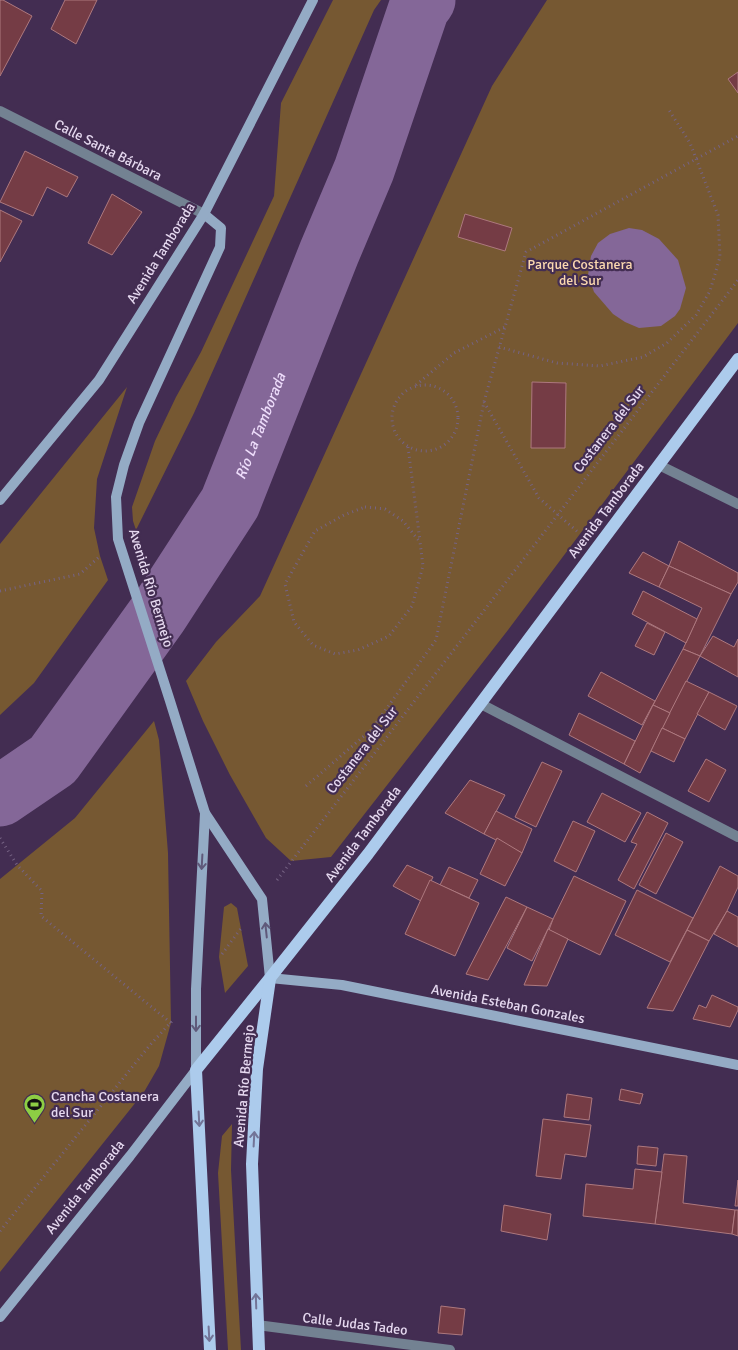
<svg xmlns="http://www.w3.org/2000/svg" width="738" height="1350" viewBox="0 0 738 1350" font-family="Signika,sans-serif">
<style>
.green{fill:#765832}
.water{fill:#846798}
.lines{fill:none;stroke-linecap:round;stroke-linejoin:round}
.river{stroke:#846798;stroke-width:61}
.building{fill:#753c45;stroke:#ad787e}
.path{stroke:#766384;stroke-width:3;stroke-dasharray:1 4;stroke-linecap:butt}
.street{stroke:#738292;stroke-width:10}
.secondary{stroke:#94abc5;stroke-width:10}
.primary{stroke:#accbec;stroke-width:12}
.oneway{stroke:#5f597a}
.oneway2{stroke:#727497}
.labels{text-anchor:middle;dominant-baseline:central;stroke-width:4.5;stroke-linejoin:round;paint-order:stroke}
.street-label{font-size:14px;fill:#e6d9f0;stroke:#432d52}
.park-label{font-size:14px;fill:#fbd8af;stroke:#432d52}
.poi-label{font-size:14px;fill:#e6d9f0;stroke:#432d52;text-anchor:start}
.water-label{font-size:15px;font-style:italic;fill:#eeddfb;stroke:#432d52}
</style>
<rect width="100%" height="100%" fill="#432d52"/>
<g class="green">
<path d="M333 0H381L374 10 194 413 136 530 133 521 132 507 155 441 176 397 201 352 274 196 281 103Z"/>
<path d="M547 0H738V323L508 630 331 857 291 861 266 838 230 775 203 721 186 681 216 642 260 596 492 86Z"/>
<path d="M127 387 97 479 94 528 100 556 108 580 34 683 0 715V544Z"/>
<path d="M154 721 159 740 168 853 171 1023 159 1066 144 1092 0 1272V879L75 818Z"/>
<path d="M231 903 237 908 248 966 225 993 219 957 224 907Z"/>
<path d="M232 1124 231 1170 241 1350H228L218 1173 222 1136Z"/>
</g>
<path class="water" d="M629 228 642 230 659 239 678 260 686 288 680 309 675 316 661 326 639 328 625 322 613 314 594 292 588 275 591 256 598 243 610 234Z"/>
<g class="lines">
<path class="river" id="s1" d="M0 796 53 760 158 614 230 503 329 253 364 170 419 8 425 0"/>
</g>
<g class="building">
<path d="M0 0H3L32 16 0 76Z"/>
<path d="M65 0H97L76 44 51 29Z"/>
<path d="M738 72V93L728 79Z"/>
<path d="M25 151 78 177 67 197 47 187 33 216 0 202Z"/>
<path d="M112 194 142 212 112 255 88 243Z"/>
<path d="M0 210 22 221 0 262Z"/>
<path d="M465 214 512 228 505 251 458 237Z"/>
<path d="M532 382 566 383 565 448H531Z"/>
<path d="M679 541 738 573V582L731 594 669 566Z"/>
<path d="M643 552 669 566 659 587 629 573Z"/>
<path d="M669 566 731 594 700 656 683 649 702 608 659 587Z"/>
<path d="M643 591 697 619 686 643 632 614Z"/>
<path d="M647 623 665 632 654 655 635 646Z"/>
<path d="M713 636 734 647 738 639V677L700 656Z"/>
<path d="M683 649 700 656 670 713 653 705Z"/>
<path d="M601 672 655 701 642 725 588 696Z"/>
<path d="M686 681 709 692 685 739 662 728Z"/>
<path d="M709 692 737 706 725 730 697 714Z"/>
<path d="M653 705 670 713 640 773 624 764Z"/>
<path d="M579 713 635 741 624 764 569 735Z"/>
<path d="M662 728 685 739 674 762 651 751Z"/>
<path d="M706 759 726 770 709 802 688 791Z"/>
<path d="M542 762 562 771 536 827 515 817Z"/>
<path d="M470 780 505 795 484 834 445 813Z"/>
<path d="M602 793 641 813 625 842 587 822Z"/>
<path d="M496 811 532 829 522 853 484 834Z"/>
<path d="M647 812 668 823 634 889 618 880 637 844 631 842Z"/>
<path d="M573 821 595 831 576 872 554 861Z"/>
<path d="M666 833 683 842 656 894 639 885Z"/>
<path d="M497 838 522 853 505 886 480 874Z"/>
<path d="M407 865 433 877 421 901 393 886Z"/>
<path d="M720 866 738 876V887L727 911 709 941 687 930Z"/>
<path d="M449 867 478 880 469 898 440 885Z"/>
<path d="M574 876 626 901 600 955 549 930 553 919Z"/>
<path d="M430 880 479 903 455 956 405 934Z"/>
<path d="M637 890 693 918 670 962 615 935Z"/>
<path d="M506 897 527 907 488 980 466 974Z"/>
<path d="M527 907 553 919 532 961 507 948Z"/>
<path d="M727 911 738 917V947L714 934Z"/>
<path d="M548 929 568 939 547 986 524 985Z"/>
<path d="M687 930 709 941 673 1011 647 1008Z"/>
<path d="M712 995 738 1007V1010L730 1027 693 1019 699 1005 706 1008Z"/>
<path d="M621 1089 643 1094 640 1104 619 1100Z"/>
<path d="M567 1094 592 1098 589 1120 564 1117Z"/>
<path d="M543 1119 591 1125 586 1157 565 1154 561 1179 536 1176Z"/>
<path d="M638 1146 658 1148 656 1166 637 1164Z"/>
<path d="M664 1154 687 1156 683 1203 735 1210 732 1234 655 1224Z"/>
<path d="M635 1169 662 1172 655 1224 583 1216 586 1184 633 1189Z"/>
<path d="M738 1180V1206H735Z"/>
<path d="M504 1205 551 1214 547 1240 501 1231Z"/>
<path d="M735 1210H738V1236L732 1234Z"/>
<path d="M441 1306 465 1309 462 1335 438 1333Z"/>
</g>
<g class="lines">
<g class="path">
<path d="M499 347 557 363 600 366 643 357 667 343 696 315 710 291 720 257 718 215 690 143 669 110"/>
<circle cx="425" cy="418" r="33"/>
<path d="M416 385 454 353 505 327"/>
<path d="M484 402 539 498 579 533"/>
<path d="M408 447 420 541"/>
<path d="M365 507 385 509 403 521 420 542 423 566 412 606 389 636 358 650 335 654 313 645 294 622 285 584 315 531 344 515Z"/>
<path d="M0 591 80 574 99 557"/>
<path d="M306 786 371 730 436 640 484 402 526 252 738 136"/>
<path d="M0 838 17 865 42 891 41 916 171 1023"/>
<path d="M277 880 738 280"/>
<path d="M222 954 242 927"/>
<path d="M0 1231 150 1045 173 1020"/>
</g>
<g class="street">
<path d="M0 111 204 214"/>
<path d="M659 465 738 504"/>
<path d="M481 704 738 837"/>
<path d="M257 1325 450 1350"/>
</g>
<g class="secondary">
<path d="M204 214 221 228 220 247 139 423 124 465 116 497 118 539 170 701 205 813 262 899 270 978 342 985 738 1065"/>
<path d="M0 500 99 380 204 214 313 0"/>
<path d="M0 1317 130 1156 196 1070V989L205 813"/>
</g>
<g class="primary">
<path d="M210 1350 196 1070 270 978 368 854 738 359"/>
<path d="M259 1350 252 1164 257 1069 270 979"/>
</g>
</g>
<defs><path id="oneway-shaft" d="M-6 0H5M1.5-3L5.5 0L1.5 3" fill="none" stroke-width="1.6" stroke-linecap="round" stroke-linejoin="round" transform="scale(1.25)"/></defs>
<g class="oneway">
<use href="#oneway-shaft" transform="translate(202 862) rotate(93)"/>
<use href="#oneway-shaft" transform="translate(266 930) rotate(-96)"/>
<use href="#oneway-shaft" transform="translate(196 1024) rotate(90)"/>
</g>
<g class="oneway2">
<use href="#oneway-shaft" transform="translate(199 1119) rotate(87)"/>
<use href="#oneway-shaft" transform="translate(254 1139) rotate(-87)"/>
<use href="#oneway-shaft" transform="translate(256 1301) rotate(-92)"/>
<use href="#oneway-shaft" transform="translate(209 1334) rotate(87)"/>
</g>
<defs>
<symbol id="stadium-pin" viewBox="-11 -11 22 30"><path d="M0 17L-7.5 6A9.5 9.5 0 1 1 7.5 6Z" fill="#8dce44" stroke="#432d52"/><path d="M0-5a6.5 5 0 1 0 0 10a6.5 5 0 1 0 0-10ZM-3.5-1.8h7v3.6h-7Z" fill="#111"/></symbol>
</defs>
<g fill-rule="evenodd">
<use href="#stadium-pin" x="22" y="1092" width="25" height="34"/>
</g>
<g class="labels">
<g class="street-label">
<text transform="translate(108 150) rotate(27)">Calle Santa Bárbara</text>
<text transform="translate(161 253) rotate(-58)">Avenida Tamborada</text>
<text transform="translate(609 429) rotate(-52)">Costanera del Sur</text>
<text transform="translate(606 510) rotate(-53)">Avenida Tamborada</text>
<text transform="translate(151 588) rotate(73)">Avenida Río Bermejo</text>
<text transform="translate(362 750) rotate(-52)">Costanera del Sur</text>
<text transform="translate(363 834) rotate(-53)">Avenida Tamborada</text>
<text transform="translate(508 1004) rotate(11)">Avenida Esteban Gonzales</text>
<text transform="translate(244 1086) rotate(-85)">Avenida Río Bermejo</text>
<text transform="translate(85 1187) rotate(-51)">Avenida Tamborada</text>
<text transform="translate(355 1324) rotate(7)">Calle Judas Tadeo</text>
</g>
<g class="park-label">
<text x="580" y="264">Parque Costanera<tspan x="580" dy="16">del Sur</tspan></text>
</g>
<g class="poi-label">
<text x="51" y="1096">Cancha Costanera<tspan x="51" dy="16">del Sur</tspan></text>
</g>
<g class="water-label">
<text stroke="none"><textPath href="#s1" startOffset="459">Río La Tamborada</textPath></text>
</g>
</g>
</svg>
